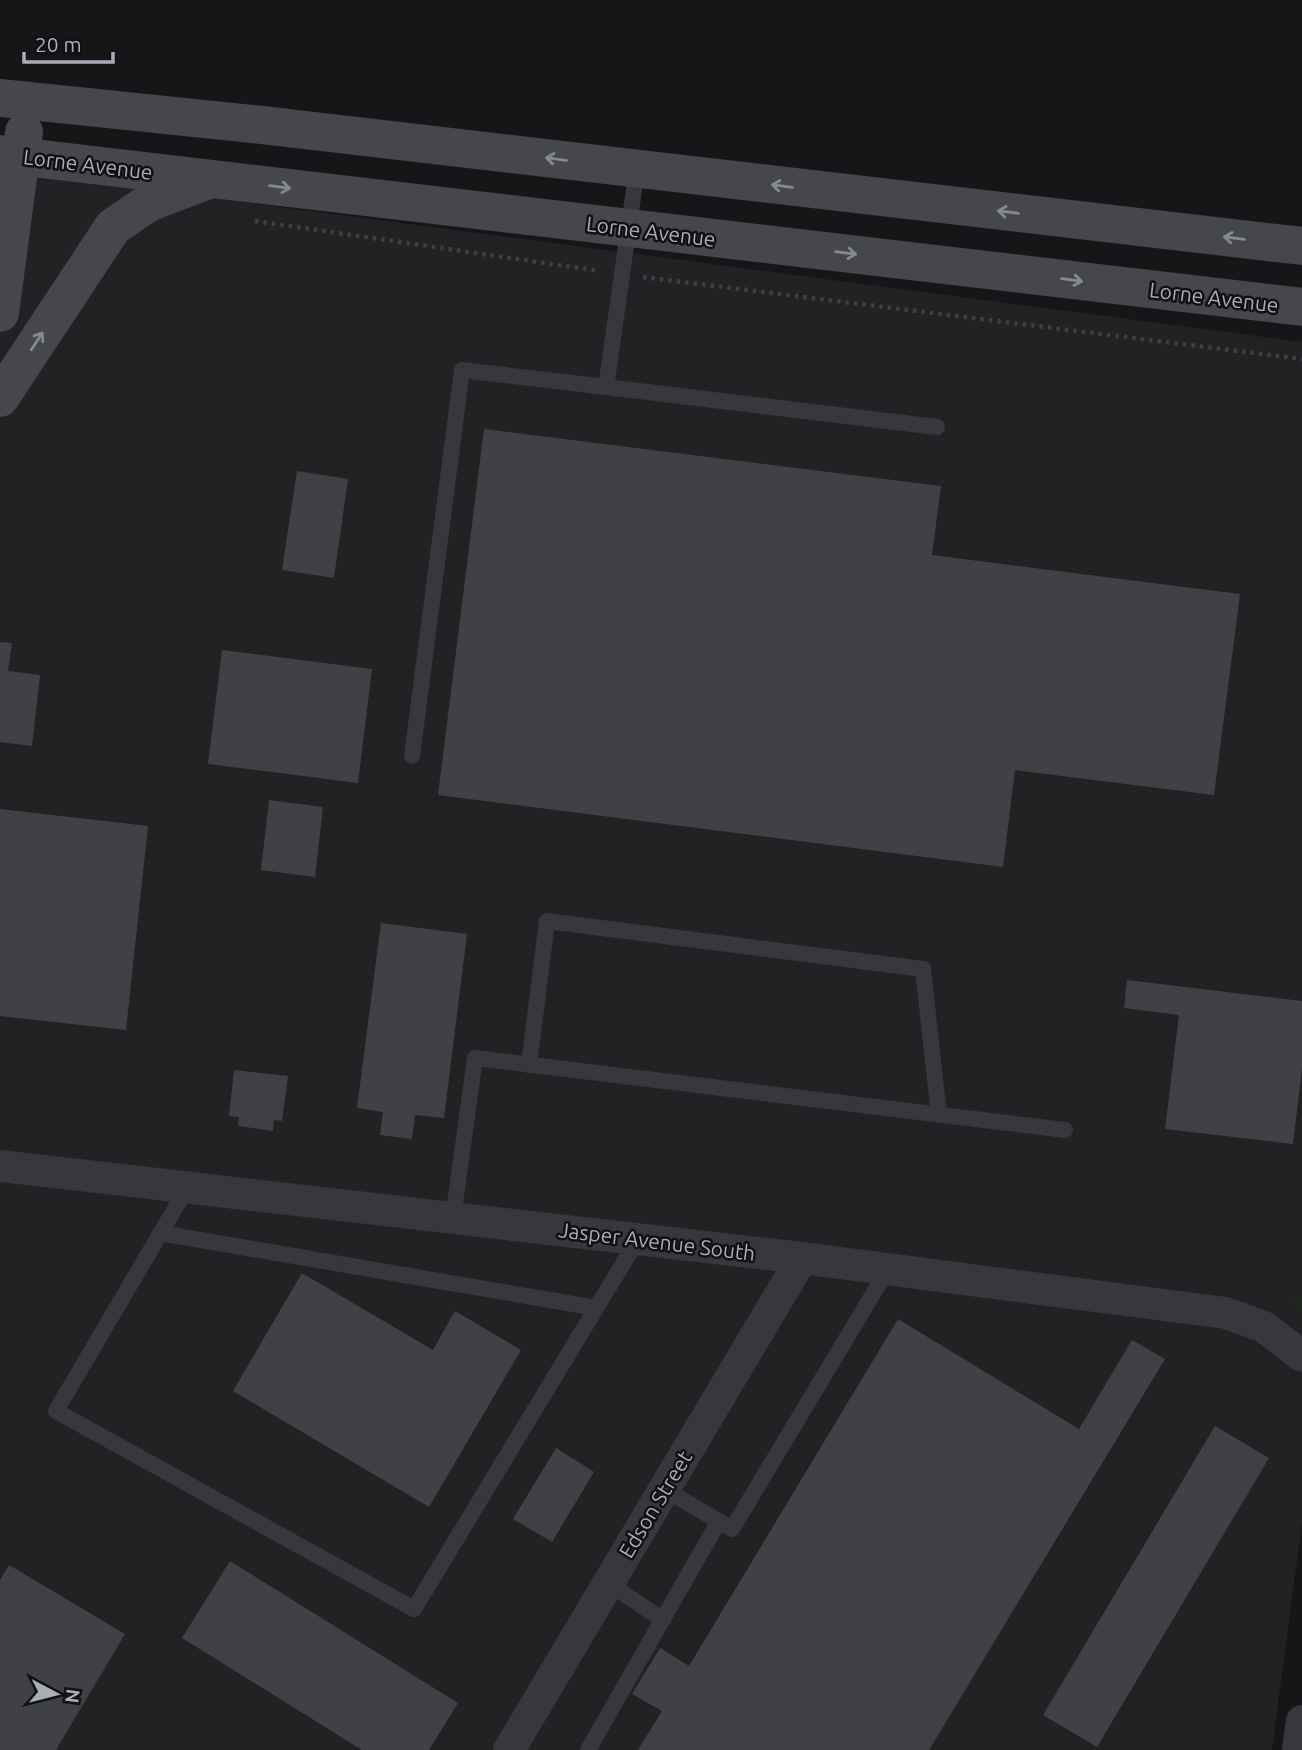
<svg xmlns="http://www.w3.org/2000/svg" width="1302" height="1750" viewBox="0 0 1302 1750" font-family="Ubuntu,sans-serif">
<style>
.built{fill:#222225}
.green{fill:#1e261f}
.building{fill:#404145}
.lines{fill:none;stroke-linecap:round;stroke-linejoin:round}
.path{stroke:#3d3f44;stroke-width:4.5;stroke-dasharray:3.5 5;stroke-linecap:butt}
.lane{stroke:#37383d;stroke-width:16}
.street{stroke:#37383d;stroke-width:32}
.secondary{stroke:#45474d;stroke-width:38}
.oneway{stroke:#858993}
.labels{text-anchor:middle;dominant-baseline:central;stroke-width:5;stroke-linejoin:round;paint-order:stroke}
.street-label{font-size:21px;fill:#a8adb8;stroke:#111113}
</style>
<rect width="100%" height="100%" fill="#161618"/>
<path class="built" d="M0 170 1302 342V1523L1272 1750H0Z"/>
<path class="green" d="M1278 1294 1302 1295V1313Z"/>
<g class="building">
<path d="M484 429 941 486 932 555 1240 594 1214 795 1015 770 1003 867 438 795Z"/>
<path d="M297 471 348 479 334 578 282 570Z"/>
<path d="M0 642 12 643 8 671 40 675 32 746 0 742Z"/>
<path d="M222 650 372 669 358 783 208 764Z"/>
<path d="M269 800 323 807 315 877 261 870Z"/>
<path d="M0 809 148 826 126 1030 0 1016Z"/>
<path d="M381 923 467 934 444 1118 415 1115 412 1139 380 1135 383 1112 357 1108Z"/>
<path d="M1127 980 1302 1001V1069L1293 1144 1165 1129 1179 1015 1124 1008Z"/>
<path d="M234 1070 288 1076 282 1121 274 1120 273 1131 238 1126 239 1117 229 1116Z"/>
<path d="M302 1273 433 1350 455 1311 521 1350 429 1507 233 1391Z"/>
<path d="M898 1319 1079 1429 1132 1340 1165 1359 929 1750H638L662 1711 632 1694 660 1648 689 1666Z"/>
<path d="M1215 1426 1269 1458 1097 1747 1043 1715Z"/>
<path d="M556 1448 594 1472 552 1542 513 1519Z"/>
<path d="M230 1561 458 1703 429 1750H362L182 1638Z"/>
<path d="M9 1565 125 1634 56 1750H0V1580Z"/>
</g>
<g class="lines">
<g class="path">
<path d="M255 221 600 271"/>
<path d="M643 277 1302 359"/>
</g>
<g class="lane">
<path d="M637 169 606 387 937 427"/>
<path d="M412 756 462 370 606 387"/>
<path d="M529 1065 547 921 923 969 939 1115"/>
<path d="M187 1188 56 1411 414 1609 638 1239"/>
<path d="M453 1218 475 1058 1065 1130"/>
<path d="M160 1233 596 1308"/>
<path d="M664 1489 732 1529 888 1269"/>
<path d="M608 1583 663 1620"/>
<path d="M588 1750 719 1521"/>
</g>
<g class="street">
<path d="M0 1166 802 1258 1226 1313 1264 1327 1302 1356"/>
<path d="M509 1750 802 1258"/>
<path d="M1298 1750 1302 1721"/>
</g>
<g class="secondary">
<path d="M0 98 262 125 1302 246"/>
<path d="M0 154 1302 307"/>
<path d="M0 313 24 132"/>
<path d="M0 398 113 227 148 203 206 181"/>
</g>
</g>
<defs><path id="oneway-shaft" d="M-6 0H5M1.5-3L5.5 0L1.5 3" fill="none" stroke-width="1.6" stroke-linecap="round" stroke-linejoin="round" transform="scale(1.75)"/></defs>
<g class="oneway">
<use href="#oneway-shaft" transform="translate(556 159) rotate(-173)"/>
<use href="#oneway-shaft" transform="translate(782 186) rotate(-173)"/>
<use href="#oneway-shaft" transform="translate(280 187) rotate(7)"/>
<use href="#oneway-shaft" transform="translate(1008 212) rotate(-173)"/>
<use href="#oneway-shaft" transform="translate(1234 238) rotate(-173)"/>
<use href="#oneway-shaft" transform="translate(846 253) rotate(7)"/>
<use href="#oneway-shaft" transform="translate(1072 280) rotate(7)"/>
<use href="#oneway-shaft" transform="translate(37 341) rotate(-57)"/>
</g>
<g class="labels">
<g class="street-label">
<text transform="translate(88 164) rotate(7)">Lorne Avenue</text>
<text transform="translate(651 231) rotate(7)">Lorne Avenue</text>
<text transform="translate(1214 297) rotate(7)">Lorne Avenue</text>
<text transform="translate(657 1241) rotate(7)">Jasper Avenue South</text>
<text transform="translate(655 1504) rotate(-59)">Edson Street</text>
</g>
</g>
<g transform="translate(56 1694) rotate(97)" stroke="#111113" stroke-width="5" paint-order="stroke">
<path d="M0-5L12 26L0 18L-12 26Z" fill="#a8adb8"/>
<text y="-10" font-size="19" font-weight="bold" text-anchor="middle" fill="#a8adb8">N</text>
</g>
<path d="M24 52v10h89v-10" fill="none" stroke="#a8adb8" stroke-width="3.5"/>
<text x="35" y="52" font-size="21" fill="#a8adb8" stroke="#111113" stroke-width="5" paint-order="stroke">20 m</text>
</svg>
